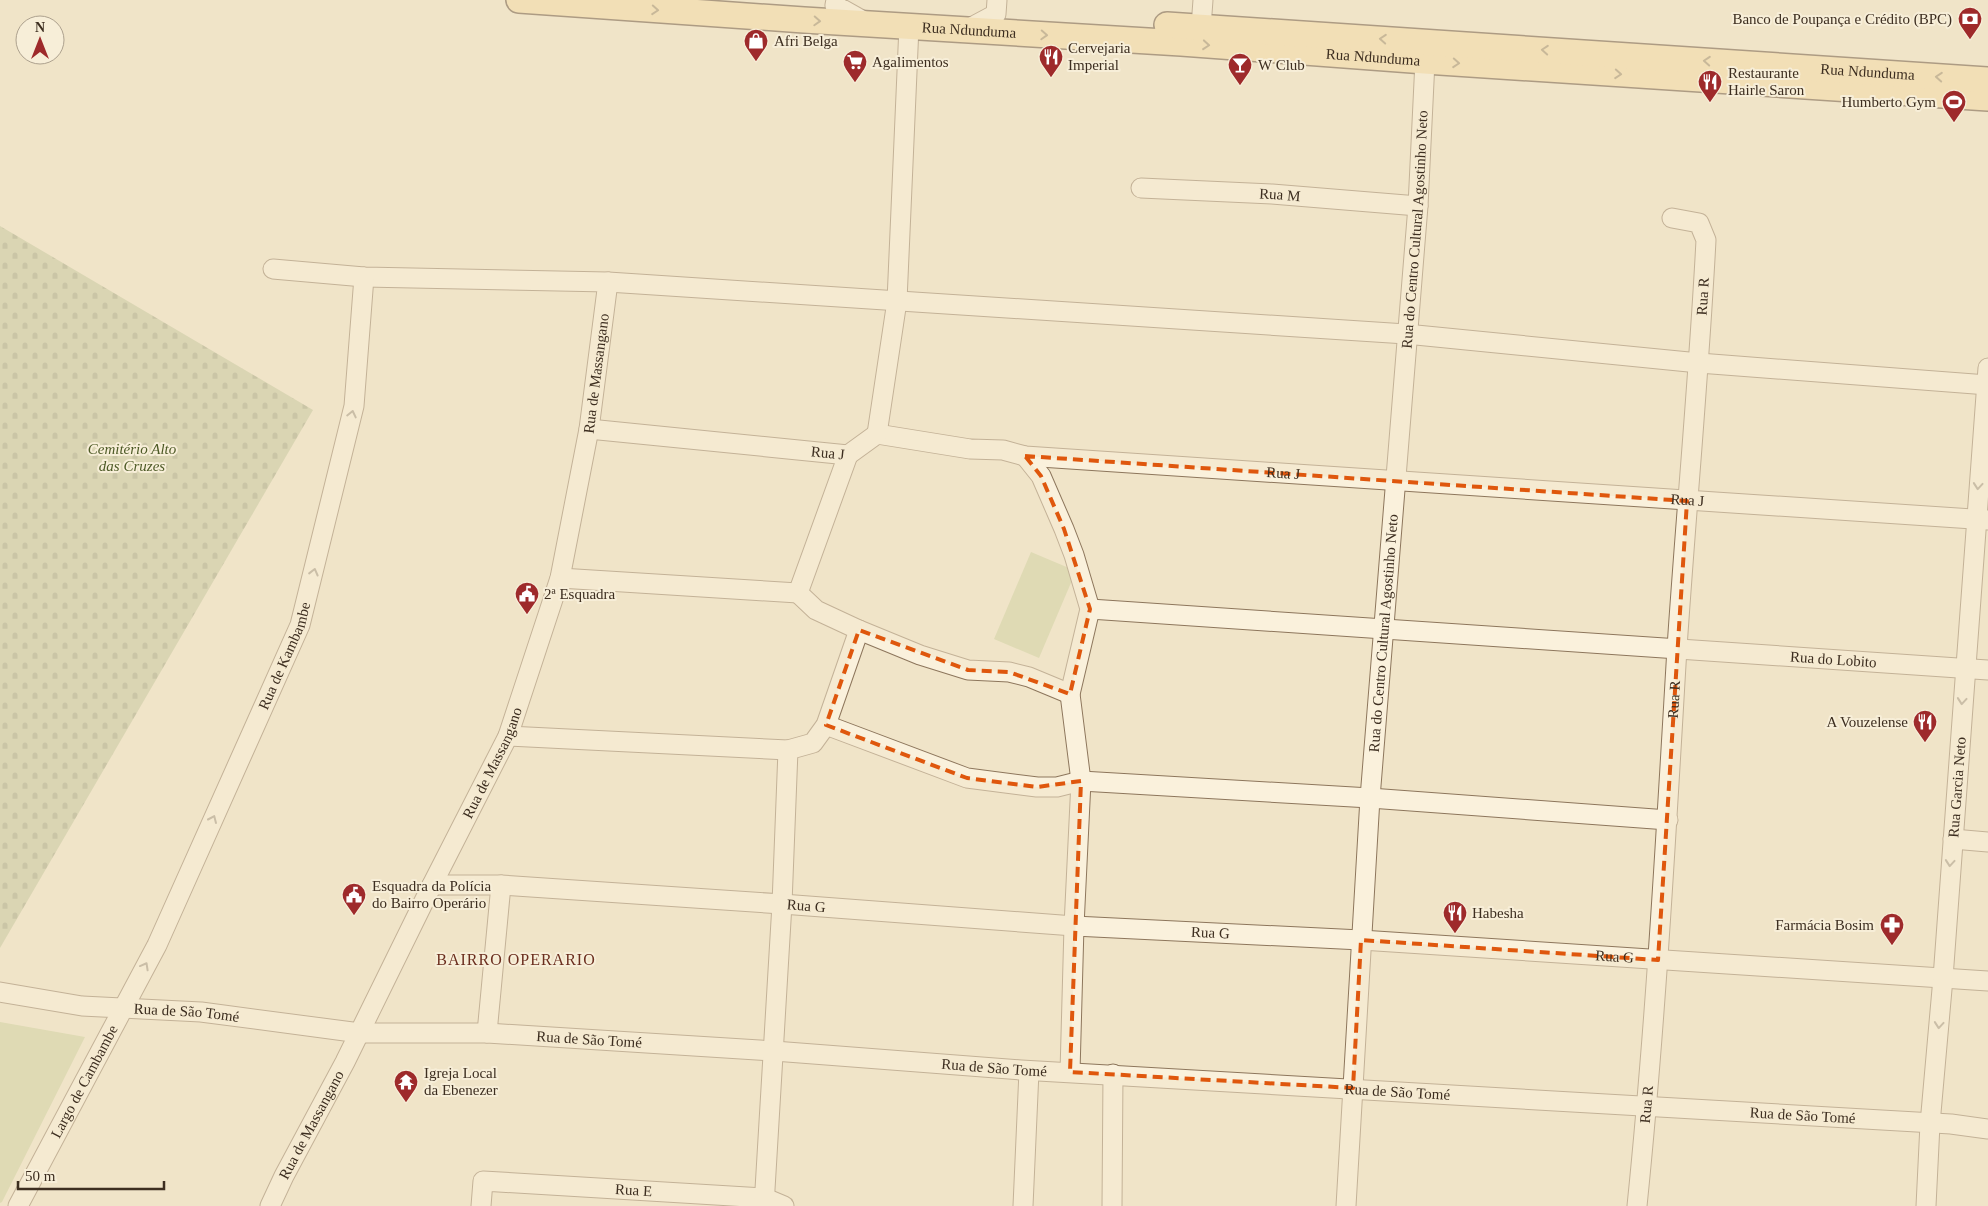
<svg xmlns="http://www.w3.org/2000/svg" width="1988" height="1206" viewBox="0 0 1988 1206" font-family="'Times New Roman',serif">
<style>
.green{fill:#c9cf9b}
.cemetery{fill:url(#cemetery-stones)}
.lines{fill:none;stroke-linecap:round;stroke-linejoin:round}
.minor-casing{stroke:#8d765c;stroke-width:21}
.major-casing{stroke:#5b4430;stroke-width:28}
.minor{stroke:#faf1dc;stroke-width:19}
.major{stroke:#f3d9a0;stroke-width:25}
.oneway{stroke:#988460}
.oneway2{stroke:#9c907e}
.marked{fill:none;stroke:#df570d;stroke-width:4;stroke-dasharray:10 6;stroke-linejoin:round}
.labels{text-anchor:middle;dominant-baseline:central;stroke-width:4;stroke-linejoin:round;paint-order:stroke}
.poi-label{font-size:15px;fill:#3d2e20;stroke:#f7eed8;text-anchor:start}
.street-label{font-size:15px;fill:#3d2e20;stroke:#f7eed8}
.park-label{font-size:15px;font-style:italic;fill:#4d5a26;stroke:#f7eed8}
.neighbourhood-label{font-size:16px;letter-spacing:1px;fill:#6b2e1e;stroke:#f7eed8}
</style>
<defs>
<pattern id="cemetery-stones" width="16" height="16" patternUnits="userSpaceOnUse" patternTransform="scale(1.25)"><rect width="16" height="16" fill="#bfc49a"/><path d="M2 7V4a2 2 0 0 1 4 0v3zM10 15v-3a2 2 0 0 1 4 0v3z" fill="#9ca07d"/></pattern>
</defs>
<rect width="100%" height="100%" fill="#f0e4c8"/>
<g class="green">
<path d="M1031 552 1076 571 1039 658 994 639Z"/>
<path d="M0 1022 85 1037 2 1202 0 1203Z"/>
</g>
<path class="cemetery" d="M0 226 313 410 0 948Z"/>
<g class="lines">
<defs>
<g id="minor">
<path d="M836 0 835 5 867 23"/>
<path d="M1201 27 1203 0"/>
<path d="M966 30 996 14 997 0"/>
<path id="s1" d="M1141 188 1272 194 1418 206"/>
<path d="M273 269 364 277 608 282 1406 334 1699 363 1988 385"/>
<path id="s2" d="M589 429 848 455 877 434 970 449 1003 450 1025 456 1988 520"/>
<path d="M877 434 897 301 909 26"/>
<path d="M1025 456 1041 476 1064 529 1074 555 1090 609 1070 694 1081 781 1074 926 1070 1072"/>
<path d="M560 578 798 593"/>
<path id="s3" d="M1090 609 1988 670"/>
<path d="M859 630 920 655 968 670 1009 672 1029 677 1070 694"/>
<path d="M826 725 967 778 1037 787H1057L1081 781 1370 798 1668 820"/>
<path d="M508 736 788 750"/>
<path d="M1953 839 1988 842"/>
<path id="s4" d="M432 885H501L782 904 1074 926 1361 940 1988 981"/>
<path id="s5" d="M0 992 82 1006 201 1012 360 1033H487L774 1051 1021 1070 1951 1124 1988 1129"/>
<path d="M487 1033 501 885"/>
<path id="s6" d="M18 1206 157 945 300 625 354 406 364 277"/>
<path id="s7" d="M270 1206 284 1176 345 1062 432 885 508 736 560 578 589 429 608 282"/>
<path id="s8" d="M481 1206 483 1181 765 1198 784 1206"/>
<path d="M764 1206 782 904 788 750 813 743 826 725 859 630 816 610 798 593 848 455"/>
<path d="M1023 1206 1029 1071"/>
<path d="M1112 1206 1113 1074"/>
<path id="s9" d="M1346 1206 1370 798 1418 206 1425 61"/>
<path id="s10" d="M1637 1206C1656 1020 1666 834 1677 648 1686 512 1699 376 1706 240L1699 223 1672 218"/>
<path id="s11" d="M1926 1206 1930 1124 1943 978 1988 368"/>
</g>
<g id="major">
<path id="s12" d="M519 0 804 20 1181 43 1425 61 1988 98"/>
<path id="s13" d="M1167 25 1988 80"/>
</g>
</defs>
<use href="#minor" class="minor-casing"/>
<use href="#major" class="major-casing"/>
<use href="#minor" class="minor"/>
<use href="#major" class="major"/>
</g>
<defs><path id="oneway-chevron" d="M-2-3.5L2.5 0L-2 3.5" fill="none" stroke-width="1.6" stroke-linecap="round" stroke-linejoin="round" transform="scale(1.25)"/></defs>
<g class="oneway">
<use href="#oneway-chevron" transform="translate(655 10) rotate(4)"/>
<use href="#oneway-chevron" transform="translate(817 21) rotate(3)"/>
<use href="#oneway-chevron" transform="translate(1044 35) rotate(3)"/>
<use href="#oneway-chevron" transform="translate(1383 39) rotate(-176)"/>
<use href="#oneway-chevron" transform="translate(1206 45) rotate(5)"/>
<use href="#oneway-chevron" transform="translate(1545 50) rotate(-176)"/>
<use href="#oneway-chevron" transform="translate(1707 61) rotate(-176)"/>
<use href="#oneway-chevron" transform="translate(1456 63) rotate(4)"/>
<use href="#oneway-chevron" transform="translate(1618 74) rotate(4)"/>
<use href="#oneway-chevron" transform="translate(1939 77) rotate(-176)"/>
</g>
<g class="oneway2">
<use href="#oneway-chevron" transform="translate(352 414) rotate(-77)"/>
<use href="#oneway-chevron" transform="translate(1978 486) rotate(95)"/>
<use href="#oneway-chevron" transform="translate(314 572) rotate(-76)"/>
<use href="#oneway-chevron" transform="translate(1962 701) rotate(95)"/>
<use href="#oneway-chevron" transform="translate(213 819) rotate(-66)"/>
<use href="#oneway-chevron" transform="translate(1950 863) rotate(95)"/>
<use href="#oneway-chevron" transform="translate(145 966) rotate(-61)"/>
<use href="#oneway-chevron" transform="translate(1939 1025) rotate(95)"/>
</g>
<path d="M0 0H1988V1206H0ZM1025 456 1687 501 1658 960 1361 940 1353 1088 1070 1072 1081 781 1037 787 967 778 826 725 859 630 968 670 1009 672 1070 694 1090 609 1064 529 1041 476Z" fill="#f0e4c8" fill-opacity=".55" fill-rule="evenodd"/>
<path class="marked" d="M1025 456 1687 501 1658 960 1361 940 1353 1088 1070 1072 1081 781 1037 787 967 778 826 725 859 630 968 670 1009 672 1070 694 1090 609 1064 529 1041 476Z"/>
<defs>
<symbol id="bank-pin" viewBox="-11 -11 22 30"><path d="M0 17L-7.5 6A9.5 9.5 0 1 1 7.5 6Z" fill="#9e2a2b" stroke="#f7eed8"/><path d="M-6-4H6V4H-6ZM0-2.3a2.3 2.3 0 1 0 0 4.6a2.3 2.3 0 1 0 0-4.6Z" fill="#fff"/></symbol>
<symbol id="shop-pin" viewBox="-11 -11 22 30"><path d="M0 17L-7.5 6A9.5 9.5 0 1 1 7.5 6Z" fill="#9e2a2b" stroke="#f7eed8"/><path d="M-5-2.5h2.3a2.7 3.5 0 0 1 5.4 0H5L5.5 6h-11ZM-1.5-2.5h3a1.5 2.3 0 0 0-3 0Z" fill="#fff"/></symbol>
<symbol id="restaurant-pin" viewBox="-11 -11 22 30"><path d="M0 17L-7.5 6A9.5 9.5 0 1 1 7.5 6Z" fill="#9e2a2b" stroke="#f7eed8"/><path d="M-5-6h1v4h1v-4h1v4h1v-4h1v5L-1.5 .5V6h-2V.5L-5-1ZM5-6V6H3V1.5H1.5Q1.5-4 5-6Z" fill="#fff"/></symbol>
<symbol id="supermarket-pin" viewBox="-11 -11 22 30"><path d="M0 17L-7.5 6A9.5 9.5 0 1 1 7.5 6Z" fill="#9e2a2b" stroke="#f7eed8"/><path d="M-6-5.5h2.5l.6 2H6L4.5 2H-2.5L-4.4-4H-6ZM-1.5 3.2a1.3 1.3 0 1 0 .1 0ZM3 3.2a1.3 1.3 0 1 0 .1 0Z" fill="#fff"/></symbol>
<symbol id="bar-pin" viewBox="-11 -11 22 30"><path d="M0 17L-7.5 6A9.5 9.5 0 1 1 7.5 6Z" fill="#9e2a2b" stroke="#f7eed8"/><path d="M-6-5H6L.8 .8V4.5H3.5V6h-7V4.5H-.8V.8Z" fill="#fff"/></symbol>
<symbol id="stadium-pin" viewBox="-11 -11 22 30"><path d="M0 17L-7.5 6A9.5 9.5 0 1 1 7.5 6Z" fill="#9e2a2b" stroke="#f7eed8"/><path d="M0-5a6.5 5 0 1 0 0 10a6.5 5 0 1 0 0-10ZM-3.5-1.8h7v3.6h-7Z" fill="#fff"/></symbol>
<symbol id="civic-pin" viewBox="-11 -11 22 30"><path d="M0 17L-7.5 6A9.5 9.5 0 1 1 7.5 6Z" fill="#9e2a2b" stroke="#f7eed8"/><path d="M-.6-6.5H3V-4.5H.6V-3L4-1V1h2V6H-6V1h2V-1L-.6-3ZM-1.2 2.5V6h2.4V2.5Z" fill="#fff"/></symbol>
<symbol id="pharmacy-pin" viewBox="-11 -11 22 30"><path d="M0 17L-7.5 6A9.5 9.5 0 1 1 7.5 6Z" fill="#9e2a2b" stroke="#f7eed8"/><path d="M-2-6h4v4h4v4h-4v4h-4v-4h-4v-4h4Z" fill="#fff"/></symbol>
<symbol id="temple-pin" viewBox="-11 -11 22 30"><path d="M0 17L-7.5 6A9.5 9.5 0 1 1 7.5 6Z" fill="#9e2a2b" stroke="#f7eed8"/><path d="M0-6L5-2H3V0L6.5 2.5H4V6H1.5V3h-3V6H-4V2.5H-6.5L-3 0V-2H-5Z" fill="#fff"/></symbol>
</defs>
<g fill-rule="evenodd">
<use href="#bank-pin" x="1956" y="5" width="28" height="38"/>
<use href="#shop-pin" x="742" y="27" width="28" height="38"/>
<use href="#restaurant-pin" x="1037" y="43" width="28" height="38"/>
<use href="#supermarket-pin" x="841" y="48" width="28" height="38"/>
<use href="#bar-pin" x="1226" y="51" width="28" height="38"/>
<use href="#restaurant-pin" x="1696" y="68" width="28" height="38"/>
<use href="#stadium-pin" x="1940" y="88" width="28" height="38"/>
<use href="#civic-pin" x="513" y="580" width="28" height="38"/>
<use href="#restaurant-pin" x="1911" y="708" width="28" height="38"/>
<use href="#civic-pin" x="340" y="881" width="28" height="38"/>
<use href="#restaurant-pin" x="1441" y="899" width="28" height="38"/>
<use href="#pharmacy-pin" x="1878" y="911" width="28" height="38"/>
<use href="#temple-pin" x="392" y="1068" width="28" height="38"/>
</g>
<g class="labels">
<g class="poi-label">
<text x="1952" y="19" text-anchor="end">Banco de Poupança e Crédito (BPC)</text>
<text x="774" y="41">Afri Belga</text>
<text x="1068" y="48">Cervejaria<tspan x="1068" dy="17">Imperial</tspan></text>
<text x="872" y="62">Agalimentos</text>
<text x="1258" y="65">W Club</text>
<text x="1728" y="73">Restaurante<tspan x="1728" dy="17">Hairle Saron</tspan></text>
<text x="1936" y="102" text-anchor="end">Humberto Gym</text>
<text x="544" y="594">2ª Esquadra</text>
<text x="1908" y="722" text-anchor="end">A Vouzelense</text>
<text x="372" y="886">Esquadra da Polícia<tspan x="372" dy="17">do Bairro Operário</tspan></text>
<text x="1472" y="913">Habesha</text>
<text x="1874" y="925" text-anchor="end">Farmácia Bosim</text>
<text x="424" y="1073">Igreja Local<tspan x="424" dy="17">da Ebenezer</tspan></text>
</g>
<g class="street-label">
<text stroke="none"><textPath href="#s12" startOffset="451">Rua Ndunduma</textPath></text>
<text stroke="none"><textPath href="#s12" startOffset="856">Rua Ndunduma</textPath></text>
<text stroke="none"><textPath href="#s13" startOffset="702">Rua Ndunduma</textPath></text>
<text stroke="none"><textPath href="#s1" startOffset="139">Rua M</textPath></text>
<text stroke="none"><textPath href="#s9" startOffset="979">Rua do Centro Cultural Agostinho Neto</textPath></text>
<text stroke="none"><textPath href="#s10" startOffset="912">Rua R</textPath></text>
<text stroke="none"><textPath href="#s7" startOffset="901">Rua de Massangano</textPath></text>
<text stroke="none"><textPath href="#s2" startOffset="240">Rua J</textPath></text>
<text stroke="none"><textPath href="#s2" startOffset="705">Rua J</textPath></text>
<text stroke="none"><textPath href="#s2" startOffset="1110">Rua J</textPath></text>
<text stroke="none"><textPath href="#s9" startOffset="574">Rua do Centro Cultural Agostinho Neto</textPath></text>
<text stroke="none"><textPath href="#s6" startOffset="612">Rua de Kambambe</textPath></text>
<text stroke="none"><textPath href="#s3" startOffset="745">Rua do Lobito</textPath></text>
<text stroke="none"><textPath href="#s10" startOffset="508">Rua R</textPath></text>
<text stroke="none"><textPath href="#s7" startOffset="496">Rua de Massangano</textPath></text>
<text stroke="none"><textPath href="#s11" startOffset="420">Rua Garcia Neto</textPath></text>
<text stroke="none"><textPath href="#s4" startOffset="375">Rua G</textPath></text>
<text stroke="none"><textPath href="#s4" startOffset="780">Rua G</textPath></text>
<text stroke="none"><textPath href="#s4" startOffset="1185">Rua G</textPath></text>
<text stroke="none"><textPath href="#s5" startOffset="188">Rua de São Tomé</textPath></text>
<text stroke="none"><textPath href="#s5" startOffset="592">Rua de São Tomé</textPath></text>
<text stroke="none"><textPath href="#s5" startOffset="998">Rua de São Tomé</textPath></text>
<text stroke="none"><textPath href="#s6" startOffset="141">Largo de Cambambe</textPath></text>
<text stroke="none"><textPath href="#s5" startOffset="1402">Rua de São Tomé</textPath></text>
<text stroke="none"><textPath href="#s10" startOffset="102">Rua R</textPath></text>
<text stroke="none"><textPath href="#s5" startOffset="1808">Rua de São Tomé</textPath></text>
<text stroke="none"><textPath href="#s7" startOffset="91">Rua de Massangano</textPath></text>
<text stroke="none"><textPath href="#s8" startOffset="176">Rua E</textPath></text>
</g>
<g class="park-label">
<text x="132" y="449">Cemitério Alto<tspan x="132" dy="17">das Cruzes</tspan></text>
</g>
<g class="neighbourhood-label">
<text x="516" y="959">BAIRRO OPERARIO</text>
</g>
</g>
<g transform="translate(40 40)"><circle r="24" fill="#f7eed8" stroke="#ada18e"/>
<path d="M0-4L9 19L0 12L-9 19Z" fill="#9e2a2b"/>
<text y="-8" font-size="14" font-weight="bold" text-anchor="middle" fill="#3d2e20">N</text>
</g>
<path d="M18 1181v8h146v-8" fill="none" stroke="#3d2e20" stroke-width="2.5"/>
<text x="25" y="1181" font-size="15" fill="#3d2e20" stroke="#f7eed8" stroke-width="4" paint-order="stroke">50 m</text>
</svg>
